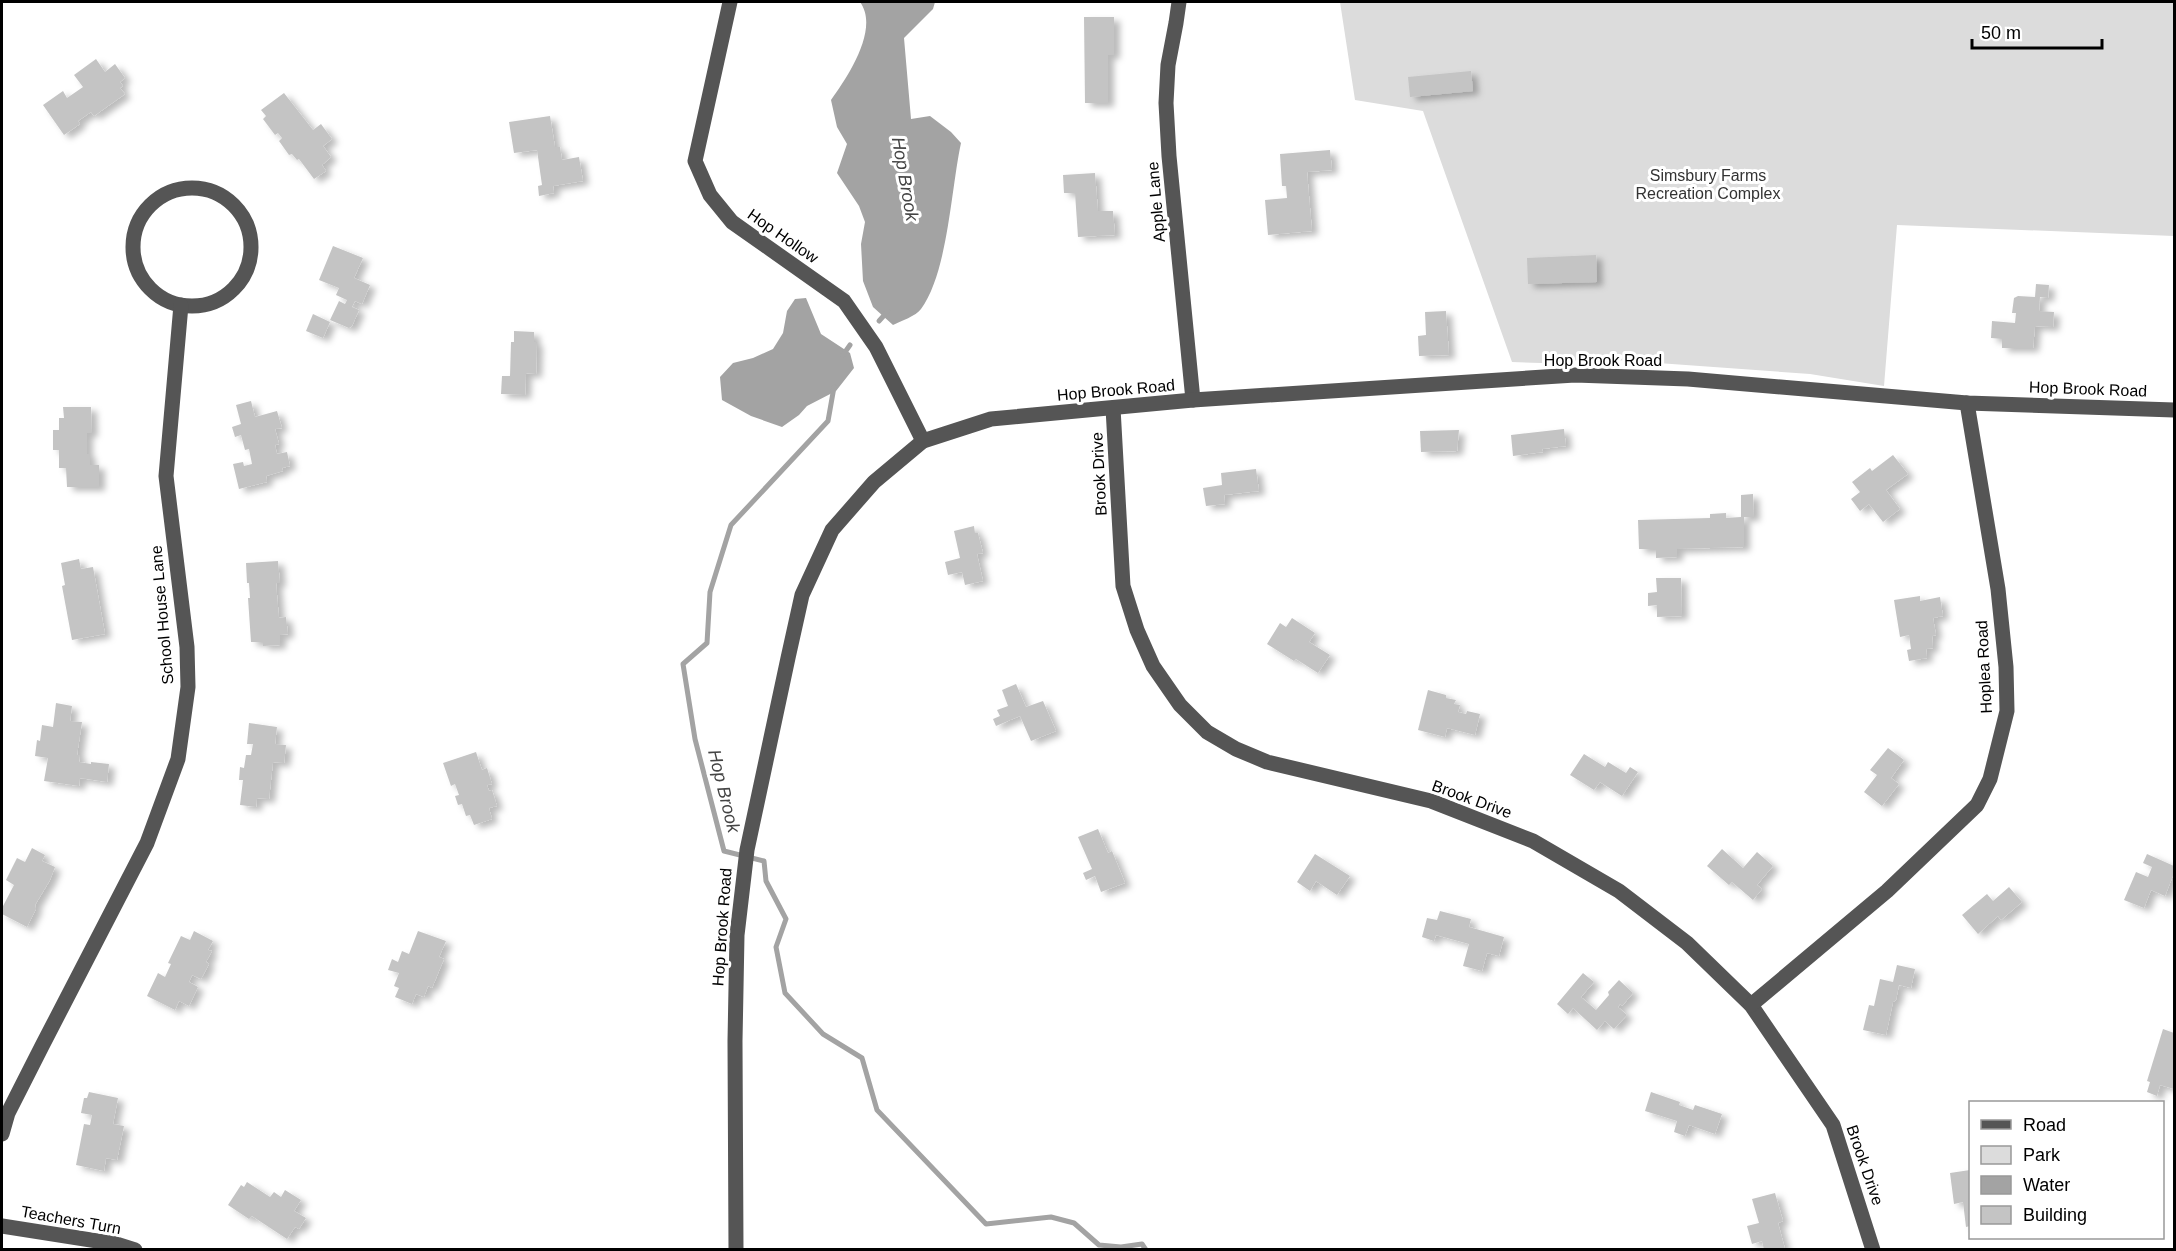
<svg xmlns="http://www.w3.org/2000/svg" width="2176" height="1251" viewBox="0 0 2176 1251" font-family="Helvetica,sans-serif">
<style>
.green{fill:#dcdcdc}
.water{fill:#a3a3a3}
.lines{fill:none;stroke-linecap:round;stroke-linejoin:round}
.stream{stroke:#a3a3a3;stroke-width:5}
.building{fill:#c4c4c4;filter:url(#shadow)}
.minor{stroke:#555;stroke-width:15}
.labels{text-anchor:middle;dominant-baseline:central;stroke-width:6;stroke-linejoin:round;paint-order:stroke}
.park-label{font-size:16px;fill:#333;stroke:#fff}
.street-label{font-size:16px;fill:#000;stroke:#fff}
.water-label{font-size:18px;font-style:italic;fill:#444;stroke:#fff}
</style>
<defs>
<filter id="shadow"><feDropShadow dx="6" dy="4" stdDeviation="3" flood-color="#0004"/></filter>
</defs>
<rect width="100%" height="100%" fill="#fff"/>
<path class="green" d="M1340 2H2174V236L1897 225 1884 386 1810 374 1602 359 1541 363 1512 362 1423 111 1355 100Z"/>
<g class="water">
<path d="M860 2H935L933 9 904 38 911 119 930 116 951 132 961 143C951 189 948 272 921 309 916 316 901 321 893 325L873 307 863 281 861 244 865 222 859 206 837 173 847 144 837 127 831 100C847 78 880 29 860 2Z"/>
<path d="M806 298 821 334 850 353 854 368 836 391 807 406 799 415 782 427 751 416 722 400 720 377 733 363 753 358 773 349 783 333 787 311 795 299Z"/>
</g>
<g class="lines">
<g class="stream">
<path d="M879 321 888 311"/>
<path d="M843 355 850 345"/>
<path d="M834 387 828 421 731 525 710 592 707 643 683 664 695 739 724 851 764 861 766 881 786 919 776 947 785 993 823 1034 862 1058 877 1110 986 1224 1051 1217 1074 1223 1099 1245 1121 1247 1142 1244 1146 1250"/>
</g>
</g>
<g class="building">
<path d="M1084 17H1114V55H1108V103H1085Z"/>
<path d="M96 59 105 72 115 64 125 78 120 82 123 86 120 88 125 94 94 116 91 112 78 121 80 124 64 135 43 105 63 91 67 98 83 87 74 75Z"/>
<path d="M1471 71 1473 91 1410 97 1408 77Z"/>
<path d="M284 93 313 130 321 124 332 139 323 146 331 157 322 165 326 171 314 179 299 159 297 160 292 154 289 155 279 141 282 138 278 133 275 135 263 119 266 116 261 110Z"/>
<path d="M550 116 555 147H560L562 160 579 157 583 181 553 186 554 193 539 196 538 186 542 185 537 150 514 153 509 122Z"/>
<path d="M1330 150 1332 170 1307 172 1312 231 1268 235 1265 200 1287 198 1286 186H1282L1280 154Z"/>
<path d="M1095 173 1098 211H1113L1115 235 1078 237 1075 193H1064L1063 175Z"/>
<path d="M333 246 363 258 354 278 370 285 362 304 355 301 352 307 359 310 352 326 349 328 330 320 339 301 345 304 347 300 336 295 339 288 319 280Z"/>
<path d="M1596 255 1597 282 1528 284 1527 258Z"/>
<path d="M2036 284 2049 285 2048 298 2040 297 2039 311 2054 312 2053 327 2035 326 2033 348H2002V339L1991 338 1992 321 2015 323 2016 313H2012L2014 298 2018 296 2035 297Z"/>
<path d="M1446 311 1449 355 1419 356 1418 336 1426 335 1425 312Z"/>
<path d="M313 314 330 322 323 338 306 331Z"/>
<path d="M514 331 534 332V342H537L536 374 526 373 525 395 501 394 502 376H510L511 342H514Z"/>
<path d="M251 401 255 417 277 411 282 428 275 429 279 444 275 445 277 454 287 452 290 466 282 468 283 471 266 476 267 482 239 489 233 464 243 462 244 466 252 464 249 449 245 450 241 435 235 437 232 427 241 424 236 405Z"/>
<path d="M63 407H91L92 433H87V454H90V465H99V487H67L66 468H59V450H53V430H59V418H64Z"/>
<path d="M1564 429 1566 446 1542 449 1543 452 1513 456 1511 435Z"/>
<path d="M1459 430 1457 451 1421 452 1420 431Z"/>
<path d="M1893 455 1908 474 1886 490 1900 509 1883 522 1869 504 1860 511 1851 499 1860 492 1852 482 1870 468 1872 471Z"/>
<path d="M1256 469 1259 491 1224 495 1225 504 1206 506 1203 488 1222 485 1221 473Z"/>
<path d="M1753 494 1754 517H1744V547L1677 549V557L1656 558V549H1639L1638 520 1710 518V514L1726 513V518L1741 517V495Z"/>
<path d="M974 526 975 533H978L983 553 977 554 983 581 965 585 962 572 948 575 945 562 960 558 954 531Z"/>
<path d="M79 559 81 569 93 567 105 634 72 640 62 586 65 585 61 563Z"/>
<path d="M278 561 280 583H276L279 618 286 617 288 634 280 635V645L263 646V642H251L248 598H250L249 583H247L246 563Z"/>
<path d="M1656 578H1681L1682 616 1657 617V605L1648 606V593L1657 592Z"/>
<path d="M1920 596V601L1940 597 1943 616 1933 618 1936 635 1932 636 1933 648 1926 649 1927 658 1909 661 1907 650 1911 649 1909 635 1900 637 1894 600Z"/>
<path d="M1292 618 1315 633 1309 642 1330 655 1318 673 1296 659 1294 661 1267 644 1280 623 1286 627Z"/>
<path d="M1016 684 1026 707 1043 701 1056 731 1031 741 1020 716 996 726 993 719 1000 716 997 710 1008 706 1002 690Z"/>
<path d="M1428 690 1446 695V698L1456 700 1454 704 1460 705 1458 712 1466 714 1467 711 1480 714 1475 735 1447 728 1445 737 1418 730Z"/>
<path d="M56 703 72 706 70 721 82 722 77 755H80L79 762 91 764V762L109 764 107 782 80 778 79 786 44 781 48 758 35 756 37 740 40 741 42 725 53 727Z"/>
<path d="M249 723 277 727 275 744 286 745 284 763 273 762 269 799 257 798 256 807 240 805 243 780H239L240 767 244 768 246 755H251L253 744H247Z"/>
<path d="M1888 748 1904 760 1891 778 1899 784 1882 806 1864 792 1877 775 1870 770Z"/>
<path d="M476 752 482 770 487 768 492 784 487 785 489 791 492 790 497 806 489 808 492 819 474 825 470 815 466 816 462 804 458 805 455 796 459 795 455 784 451 786 443 763Z"/>
<path d="M1584 754 1605 767 1608 762 1626 773 1630 767 1638 772 1622 796 1600 782 1594 790 1570 775Z"/>
<path d="M1098 829 1108 853 1112 851 1125 883 1101 892 1095 876 1086 880 1083 873 1092 869 1078 837Z"/>
<path d="M32 848 45 855 42 861 55 867 50 880 35 905 36 909 27 927 2 914V908L14 885 6 880 17 858 25 862Z"/>
<path d="M1722 849 1743 868 1757 852 1773 866 1757 885 1762 889 1753 900 1732 882 1729 885 1707 866Z"/>
<path d="M1315 854 1350 876 1337 895 1316 881 1310 891 1297 882Z"/>
<path d="M2147 854 2174 866V873L2165 896 2151 890 2144 908 2124 900 2136 872 2148 877 2152 867 2143 863Z"/>
<path d="M2009 887 2022 902 2001 920 1998 916 1978 934 1962 915 1987 894 1993 901Z"/>
<path d="M1440 911 1471 919 1469 927 1504 937 1499 956 1487 953 1482 971 1463 966 1469 944 1436 935 1434 941 1422 937 1427 918 1437 920Z"/>
<path d="M194 931 213 941 208 950 212 951 206 962 209 964 201 979 192 975 189 982 198 987 189 1006 179 1001 175 1010 147 996 158 973 165 977 171 964 168 963 181 936 190 940Z"/>
<path d="M418 931 446 941 439 957 444 959 432 988 428 986 424 997 416 994 412 1004 395 997 399 988 394 986 399 973 388 970 392 959 398 962 402 951 409 954Z"/>
<path d="M1897 965 1915 969 1911 988 1899 985 1896 1000 1893 1002 1886 1035 1863 1030 1869 1005 1874 1006 1880 979 1893 982Z"/>
<path d="M1583 973 1594 982 1581 997 1596 1010 1609 995 1608 992 1619 980 1633 993 1622 1006 1620 1004 1618 1007 1627 1015 1614 1029 1605 1021 1597 1030 1573 1008 1568 1014 1557 1004Z"/>
<path d="M2163 1029 2174 1033V1089L2160 1085 2157 1096 2147 1092 2150 1082 2147 1081Z"/>
<path d="M89 1092 118 1098 113 1124 124 1126 117 1160 106 1158 104 1171 76 1165 84 1124 90 1125 92 1115 81 1113 84 1098H87Z"/>
<path d="M1651 1092 1680 1102 1679 1105 1693 1110 1695 1105 1722 1114 1715 1134 1689 1125 1685 1136 1674 1132 1677 1121 1645 1111Z"/>
<path d="M1970 1170V1226L1966 1227 1963 1202 1954 1204 1950 1173Z"/>
<path d="M247 1182 270 1197 274 1192 281 1197 285 1190 301 1200 294 1211 306 1218 299 1229 295 1227 287 1239 252 1216 249 1219 228 1205 241 1185 244 1187Z"/>
<path d="M1775 1193 1783 1221 1778 1223 1785 1249 1764 1250 1762 1241 1752 1244 1747 1226 1759 1223 1752 1199Z"/>
</g>
<g class="lines">
<g class="minor">
<path d="M730 2 695 161 710 195 732 222 844 301 876 347 923 441"/>
<path d="M1179 2 1176 23 1168 65 1166 103 1169 156 1193 400"/>
<circle cx="192" cy="247" r="59"/>
<path d="M1113 408 1123 586 1137 630 1153 666 1180 705 1207 732 1236 749 1267 762 1431 801 1533 841 1619 891 1687 943 1751 1005 1833 1125 1873 1250"/>
<path d="M1751 1005 1887 891 1977 805 1990 779 2007 711 2006 667 1998 589 1967 403"/>
<path d="M2 1134 8 1113 42 1046 147 843 178 759 188 687 187 647 166 476 181 305"/>
<path d="M2 1226 116 1244 135 1250"/>
<path d="M736 1250 735 1041 737 935 747 850 788 658 802 595 832 530 874 482 923 441 991 419 1193 400 1575 375 1688 379 1967 403 2174 410"/>
</g>
</g>
<g class="labels">
<g class="park-label">
<text x="1708" y="175">Simsbury Farms<tspan x="1708" dy="18">Recreation Complex</tspan></text>
</g>
<g class="street-label">
<text transform="translate(1156 202) rotate(-95)">Apple Lane</text>
<text transform="translate(783 236) rotate(35)">Hop Hollow</text>
<text x="1603" y="360">Hop Brook Road</text>
<text transform="translate(2088 389) rotate(2)">Hop Brook Road</text>
<text transform="translate(1116 390) rotate(-5)">Hop Brook Road</text>
<text transform="translate(1099 474) rotate(-93)">Brook Drive</text>
<text transform="translate(162 615) rotate(-95)">School House Lane</text>
<text transform="translate(1984 667) rotate(-93)">Hoplea Road</text>
<text transform="translate(1472 799) rotate(20)">Brook Drive</text>
<text transform="translate(722 927) rotate(-86)">Hop Brook Road</text>
<text transform="translate(1865 1165) rotate(71)">Brook Drive</text>
<text transform="translate(71 1220) rotate(10)">Teachers Turn</text>
</g>
<g class="water-label">
<text transform="translate(905 179) rotate(80)">Hop Brook</text>
<text transform="translate(724 791) rotate(76)">Hop Brook</text>
</g>
</g>
<rect width="2176" height="1251" fill="none" stroke="#000000" stroke-width="6"/>
<rect x="1969" y="1101" width="195" height="138" fill="#ffffff" stroke="#999999" stroke-width="1.5"/>
<rect x="1981" y="1120" width="30" height="9" fill="#555555" stroke="#999999" stroke-width="1.5"/>
<text x="2023" y="1131" font-size="18" fill="#000000">Road</text>
<rect x="1981" y="1146" width="30" height="18" fill="#dcdcdc" stroke="#999999" stroke-width="1.5"/>
<text x="2023" y="1161" font-size="18" fill="#000000">Park</text>
<rect x="1981" y="1176" width="30" height="18" fill="#a3a3a3" stroke="#999999" stroke-width="1.5"/>
<text x="2023" y="1191" font-size="18" fill="#000000">Water</text>
<rect x="1981" y="1206" width="30" height="18" fill="#c4c4c4" stroke="#999999" stroke-width="1.5"/>
<text x="2023" y="1221" font-size="18" fill="#000000">Building</text>
<path d="M1972 39v9h130v-9" fill="none" stroke="#000000" stroke-width="3"/>
<text x="1981" y="39" font-size="18" fill="#000000" stroke="#ffffff" stroke-width="4.5" paint-order="stroke">50 m</text>
</svg>
